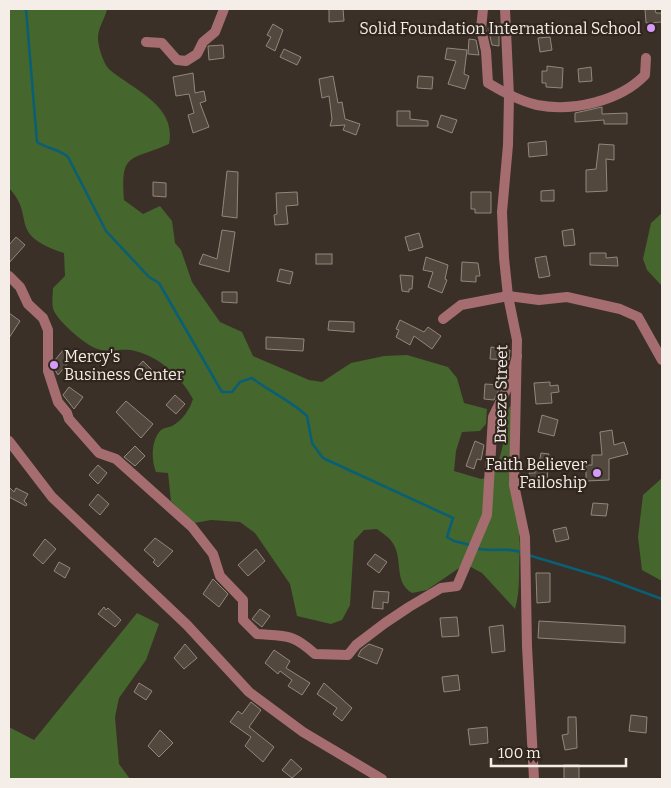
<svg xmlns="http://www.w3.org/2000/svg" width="671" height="788" viewBox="0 0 671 788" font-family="Bitter,serif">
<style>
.green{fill:#45662c}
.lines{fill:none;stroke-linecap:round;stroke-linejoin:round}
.stream{stroke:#095f75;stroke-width:2.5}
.building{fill:#53483e;stroke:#93877c}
.street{stroke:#a56d6f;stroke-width:10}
.poi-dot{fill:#d59bfb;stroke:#30261e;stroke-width:2}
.labels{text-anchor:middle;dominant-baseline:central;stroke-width:4.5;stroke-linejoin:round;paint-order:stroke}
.poi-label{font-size:16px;fill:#f4ede8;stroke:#30261e;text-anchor:end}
.street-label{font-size:16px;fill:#f4ede8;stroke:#30261e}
</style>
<rect width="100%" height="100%" fill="#3b3027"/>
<g class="green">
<path d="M9 9H107C105 19 98 27 98 38 98 47 104 65 110 70 134 90 177 106 169 144 131 161 120 151 124 200L143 214 160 206 172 221 175 243 181 250 192 282 220 322 242 332 253 356 309 380 322 382 351 363 384 356 407 355 448 367 457 378 464 403 487 409 486 424 480 431 462 432 456 451 454 471 481 479 490 477C504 458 505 432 506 410L512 405 520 548C518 569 521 589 515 609L482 573 465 564 427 590 412 593C393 582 404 559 392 542 389 537 382 533 377 529L364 530 354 541 350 605 342 620 331 624 297 616 290 584 255 533 240 522 211 520 194 523 171 501 168 473 156 472C151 460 151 440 161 430 165 427 168 428 172 426 182 421 190 409 193 399 181 377 160 357 135 351 124 348 112 352 101 350 88 348 60 323 54 311 51 305 53 294 53 288L65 276 64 253C6 234 37 218 9 188Z"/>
<path d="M662 213V286L647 270 643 259 651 223Z"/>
<path d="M662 478V581L642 570 638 537 643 495Z"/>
<path d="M137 613 159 624 146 660 119 698 115 717 119 764 130 779H9V727L34 740Z"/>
</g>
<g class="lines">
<g class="stream">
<path d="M26 9 37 142C47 149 58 148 68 157L106 231 149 277 159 283 222 392H232L240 382 252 378C270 392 290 400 307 416L312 443 323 458 453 518 447 537 454 541 470 545"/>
<path d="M475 548C493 553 508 546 523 553"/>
<path d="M528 555 605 578 662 599"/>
</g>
</g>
<g class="building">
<path d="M329 9H343L344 21 329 22Z"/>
<path d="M645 9H655L656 13H662V22L646 23Z"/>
<path d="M273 24 283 30 275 51 266 46 271 37 267 35Z"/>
<path d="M488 28 499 29V46L492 45Z"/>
<path d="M550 37 552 50 540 52 538 38Z"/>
<path d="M469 39 476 40 479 55 468 54Z"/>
<path d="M223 45 224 58 209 60 208 46Z"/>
<path d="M447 48 467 50 464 74 469 76 465 89 448 84 456 61 445 59Z"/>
<path d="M284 49 301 57 297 65 280 57Z"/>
<path d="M547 66 563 68 562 88 546 87V83H542V71H547Z"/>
<path d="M591 67 592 81 579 82 578 69Z"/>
<path d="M193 73 195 93 204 91 206 101 200 103 209 127 193 133 188 115 194 113 189 94 176 96 173 77Z"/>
<path d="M333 76 338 103 342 102 345 119 360 124 356 135 343 130 345 125 330 126 332 119 329 96 322 98 319 79Z"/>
<path d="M418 76 433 77 432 89 417 88Z"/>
<path d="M602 107V114L627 113V124H604V120L575 122V113Z"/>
<path d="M397 111H410V119L428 121V126H397Z"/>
<path d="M441 115 457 120 452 133 437 127Z"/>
<path d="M546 141 547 155 529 157 528 143Z"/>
<path d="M599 144 614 145V160L606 159 607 191 586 192V170L596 169Z"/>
<path d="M227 171 238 172 237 218 222 216Z"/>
<path d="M153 182 166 183V197L153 196Z"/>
<path d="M554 190V201H541V191Z"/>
<path d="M297 192 298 205 286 206 288 224 275 225 274 215 277 214 276 193Z"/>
<path d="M471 192H491V213H475V209H471Z"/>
<path d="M573 229 575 245 564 246 562 231Z"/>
<path d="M222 230 235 232 229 272 199 264 203 254 217 259Z"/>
<path d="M419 233 423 247 409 251 405 237Z"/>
<path d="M16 237 25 245 9 263V245Z"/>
<path d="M590 253H606V258L617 257 618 266 590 265Z"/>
<rect x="316" y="254" width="16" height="10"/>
<path d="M546 256 550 276 539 278 535 258Z"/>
<path d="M426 257 448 265 445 279 447 280 442 293 428 287 433 272 423 270Z"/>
<path d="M462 262 478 263 480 276H476V282L461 281Z"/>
<path d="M280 269 293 272 290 284 277 281Z"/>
<path d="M400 275 413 276 412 289H409V292L402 291Z"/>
<path d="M222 292H237V303L222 302Z"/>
<path d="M9 313 20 321 9 338Z"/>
<path d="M400 320 424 332 428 327 441 336 432 349 414 336 410 345 396 337 399 330 396 329Z"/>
<path d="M329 321 354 322V332L328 330Z"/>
<path d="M266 337 304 339 303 351 266 349Z"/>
<path d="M491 347 510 350 509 360 490 359Z"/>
<path d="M64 349 73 357 58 375 55 370V360Z"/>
<path d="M143 361 153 371 143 381 133 372Z"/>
<path d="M550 382V386L558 385 559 392 551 393 552 403 536 404 534 383Z"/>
<path d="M485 384 501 385 494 400 484 399Z"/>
<path d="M69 387 83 397 74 409 63 395Z"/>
<path d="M175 395 185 404 176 414 166 405Z"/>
<path d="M126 401 153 424 141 438 116 412Z"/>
<path d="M542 415 558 420 554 436 538 432Z"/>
<path d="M612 430 614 445 624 442 628 454 609 459V480L586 481V465H592V455H602L600 432Z"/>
<path d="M475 441 484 445 481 460 477 459 474 469 466 466Z"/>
<path d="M135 446 145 456 135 466 124 457Z"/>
<path d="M541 453 549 454 548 458 551 456V468H548L547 481 529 480V473H535V469H538Z"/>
<path d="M98 465 107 473 98 484 89 475Z"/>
<path d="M9 487 14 492 16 488 28 494 24 501 27 504 26 506 9 497Z"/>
<path d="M98 494 109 504 100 515 89 505Z"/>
<path d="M593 503 608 504 606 516 591 515Z"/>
<path d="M566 527 569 539 556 542 553 530Z"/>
<path d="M155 538 173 551 158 567 153 562 155 560 144 550Z"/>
<path d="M45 539 56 549 43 564 33 555Z"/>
<path d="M256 549 265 561 248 576 238 565Z"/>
<path d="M375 554 387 562 379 573 367 564Z"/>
<path d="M59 562 70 568 65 578 54 571Z"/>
<path d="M536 573H550V602L537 603Z"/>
<path d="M213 579 228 594 219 607 203 594Z"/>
<path d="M374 591 389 592 388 603 383 602V609L372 608Z"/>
<path d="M104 607 106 610 108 608 121 620 115 627 98 614Z"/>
<path d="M260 609 270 616 262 627 252 619Z"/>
<path d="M457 617 459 636 442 637 440 618Z"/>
<path d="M539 621 625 626V643L538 638Z"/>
<path d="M503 625 505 651 492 653 489 627Z"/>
<path d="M185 644 197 658 184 669 174 658Z"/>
<path d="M369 644 383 649 377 664 358 656 361 650Z"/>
<path d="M274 650 290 661 286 668 310 683 302 695 288 686 292 680 280 671 278 674 265 663Z"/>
<path d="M458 675 460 690 444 692 442 677Z"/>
<path d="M139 683 152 691 146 700 134 692Z"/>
<path d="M324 683 352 708 342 721 333 714 337 708 317 694Z"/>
<path d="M251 702 261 710 249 727 274 747 263 762 245 746 251 737 230 722 238 711 242 714Z"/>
<path d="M631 715 647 717 646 733 629 731Z"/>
<path d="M568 717H576L577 748 565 750 562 735 568 734Z"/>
<path d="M487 727 488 743 470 745 468 729Z"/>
<path d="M160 730 173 743 159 757 148 746Z"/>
<path d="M291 759 302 769 292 778 282 770Z"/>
<rect x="564" y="765" width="15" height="14"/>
</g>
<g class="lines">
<g class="street">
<path d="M483 9 481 29 486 51 488 83C503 92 519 101 537 105 573 112 620 101 645 75L646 58"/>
<path d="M505 9 509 96 508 145 502 212 504 258 508 296 517 340 514 485 525 537 527 646 534 779"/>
<path d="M146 42 162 43 177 60 186 61 197 54 203 42 215 32 224 9"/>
<path d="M9 276 20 287 28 304 43 318 48 330V371L58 402 67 413 69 419 99 453 116 459 192 527 213 554 220 576 243 600V620L257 634C285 636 292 633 315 654L348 655 356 645 385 623 409 607 441 588 457 586 487 515 493 417 509 384 517 356"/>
<path d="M443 319 461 305 508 296 539 300 567 297 620 309 638 317 662 360"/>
<path d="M9 441 52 497 187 625 249 692 303 732 382 779"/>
</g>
</g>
<g class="poi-dot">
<circle cx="651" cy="28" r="5"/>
<circle cx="54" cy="365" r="5"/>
<circle cx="597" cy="473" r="5"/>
</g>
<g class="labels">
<g class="poi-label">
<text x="641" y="28">Solid Foundation International School</text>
<text x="64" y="356" text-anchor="start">Mercy's<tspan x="64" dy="18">Business Center</tspan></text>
<text x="587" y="464">Faith Believer<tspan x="587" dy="18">Failoship</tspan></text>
</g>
<g class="street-label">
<text transform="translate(501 394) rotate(-89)">Breeze Street</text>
</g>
</g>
<rect width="671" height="788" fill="none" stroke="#f4ede8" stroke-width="20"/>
<path d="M491 758v8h135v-8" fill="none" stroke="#f4ede8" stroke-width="2.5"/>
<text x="498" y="758" font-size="15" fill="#f4ede8" stroke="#30261e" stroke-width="4" paint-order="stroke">100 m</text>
</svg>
